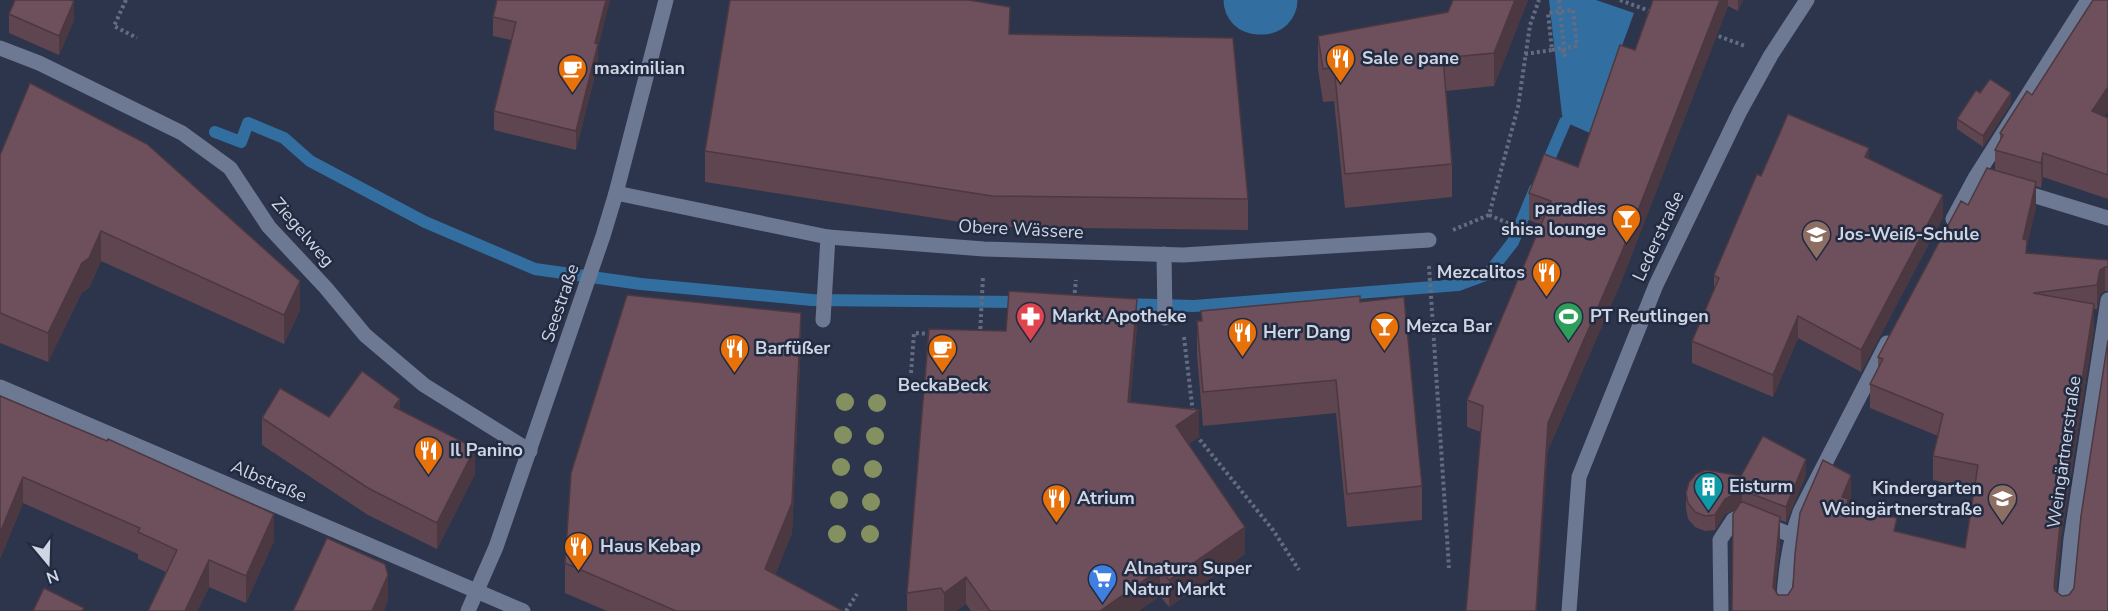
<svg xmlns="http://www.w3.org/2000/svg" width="2108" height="611" viewBox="0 0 2108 611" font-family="'Nunito Sans',sans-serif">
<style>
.water{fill:#326fa0}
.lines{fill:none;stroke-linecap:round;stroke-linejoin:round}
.stream{stroke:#326fa0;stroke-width:12}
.river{stroke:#326fa0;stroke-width:69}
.path{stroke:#636c80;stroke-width:4;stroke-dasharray:3 3;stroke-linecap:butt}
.minor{stroke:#6d7993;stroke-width:15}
.tree{fill:#859060}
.wall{fill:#5e454f}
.shaded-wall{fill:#4c3840}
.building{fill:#6d505c;stroke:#4c3840;stroke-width:1.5}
.labels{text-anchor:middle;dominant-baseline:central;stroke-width:5;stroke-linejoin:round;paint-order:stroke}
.poi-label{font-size:18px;font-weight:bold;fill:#ced5e3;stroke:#222b41;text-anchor:start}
.street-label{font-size:18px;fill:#ced5e3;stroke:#222b41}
</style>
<rect width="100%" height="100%" fill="#2c354c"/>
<path class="water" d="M1549 0H1596L1634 13 1590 133 1565 122 1562 115Z"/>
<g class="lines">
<g class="stream">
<path d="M215 132 241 142 248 123 284 138 310 161 425 222 535 269 641 284 812 300 1025 302"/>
<path d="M1544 171 1565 122"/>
<path d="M1120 304 1194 306 1458 285 1488 274 1513 242 1535 189"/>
</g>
<path class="river" d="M1258 0H1263"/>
<g class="path">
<path d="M126 0 114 26 137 38"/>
<path d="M1559 0 1565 57"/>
<path d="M1620 0 1652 12"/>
<path d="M1713 34 1745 46"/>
<path d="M1552 50 1562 48 1564 53"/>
<path d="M1525 54 1552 50 1548 13 1573 10 1577 46 1565 48"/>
<path d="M1489 215 1541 237"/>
<path d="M1453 230 1489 215 1518 107 1530 25 1539 0"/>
<path d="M1429 266 1449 568"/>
<path d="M1074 299 1076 280"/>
<path d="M980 335 983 276"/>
<path d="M1184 337 1193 413"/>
<path d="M911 373 914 333 934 334"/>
<path d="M1196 435 1273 530 1299 570"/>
<path d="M846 611 857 594"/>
</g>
<g class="minor">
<path d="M0 48 39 63 182 133 230 168 269 227 326 288 365 335 424 385 530 451"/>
<path d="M2016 190 2108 218"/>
<path d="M616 193 828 237 984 249 1183 255 1429 240"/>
<path d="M1953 219 1975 178 2088 0"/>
<path d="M1164 254 1165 318"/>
<path d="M823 320 828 237"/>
<path d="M0 387 523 611"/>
<path d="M468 611 496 547 603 236 616 193 666 0"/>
<path d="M1569 611 1579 477 1656 285 1740 111 1771 55 1807 0"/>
<path d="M1721 611 1720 540 1733 520 1743 515 1791 535"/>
<path d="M1783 611C1785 577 1788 545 1800 512L1887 343"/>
<path d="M2064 611 2071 539 2108 300"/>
</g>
</g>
<g class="tree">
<circle cx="845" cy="402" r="9"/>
<circle cx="877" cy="403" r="9"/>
<circle cx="843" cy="435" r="9"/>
<circle cx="875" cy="436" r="9"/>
<circle cx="841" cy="467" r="9"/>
<circle cx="873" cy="469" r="9"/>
<circle cx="839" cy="500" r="9"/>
<circle cx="871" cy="502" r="9"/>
<circle cx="837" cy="534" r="9"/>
<circle cx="870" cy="534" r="9"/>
</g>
<g class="wall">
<path d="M497 0 598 49V63L576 150 494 130V111L511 40 493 36V17Z"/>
<path d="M1453 0H1528L1494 86 1446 91 1452 164V197L1345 208 1334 101 1323 102 1318 69V36L1448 12Z"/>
<path d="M1652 0H1743L1738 11 1728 6 1621 282 1548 450 1481 432 1467 427V400L1541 225 1529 220V193L1578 167 1635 50 1653 0Z"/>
<path d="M9 14 74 20 59 55 9 33Z"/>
<path d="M1010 34 1248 199V230L992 227 705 182V151Z"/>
<path d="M1980 93 2011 103 1983 147 1957 129V119Z"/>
<path d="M2032 95 2108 111 2104 116 2108 118V199L2043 177 2041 188 2036 186V207L2027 245V253L2108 260V291H2105L2100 294 2097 309H2094V328L2061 538 2056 592 2062 596 2108 611H1732L1737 508 1725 514 1715 530 1705 531 1695 527 1688 519 1686 508V493L1741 476 1806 475 1786 522 1780 520V541L1775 590 1778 595H1788L1851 499 1848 506 1897 532 1965 548 1974 489 1933 480V456L1938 436 1870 408V384L1878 367V357L1968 205 1995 170V150L2000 141V133Z"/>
<path d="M0 155 300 310 284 344 101 261 89 288 82 292 48 362 0 343Z"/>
<path d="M1869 159 1943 217 1861 372 1798 338 1773 397 1692 363V341L1714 289V275L1761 176Z"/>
<path d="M1360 302 1422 486V520L1347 527 1336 413 1203 426 1197 355V321H1201V311Z"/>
<path d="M1137 326 1130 403 1199 437 1188 444 1245 554 1169 607 1160 596 1138 611H971L966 604 956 611H907V593L1006 331Z"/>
<path d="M801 343 792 533 775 575 843 611H607L565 593V563Z"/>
<path d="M0 396 274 541 246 603 209 587 197 611H148L166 572 138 559V554L23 503 0 559Z"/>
<path d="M400 410 475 474 437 549 368 515 262 445V418L329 417Z"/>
</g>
<g class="shaded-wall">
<path d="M606 0H610L598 49V63L576 150V131L595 43Z"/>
<path d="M1515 0H1528L1494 86V53Z"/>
<path d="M1720 0H1728V6L1621 282 1548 450 1537 611H1536L1548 423Z"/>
<path d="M1738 0H1743L1738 11Z"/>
<path d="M74 1V20L59 55V36Z"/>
<path d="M2108 87V111L2092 135V111Z"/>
<path d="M2011 93V103L1983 147V136Z"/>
<path d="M1869 148V170L1865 157Z"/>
<path d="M2043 153V177L2041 188V163Z"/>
<path d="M2036 182V207L2027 245V264L2023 239Z"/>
<path d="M1943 195V217L1861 372V350Z"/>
<path d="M101 231V261L89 288 82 292 48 362V333L82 263Z"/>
<path d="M2105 267V291L2100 294 2097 309V285L2100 270Z"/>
<path d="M300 281V310L284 344V315Z"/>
<path d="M1137 299V326L1128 429V402Z"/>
<path d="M2094 304V328L2061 538 2054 610V586L2061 514Z"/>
<path d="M801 313V343L792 533 765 600V569Z"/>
<path d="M1798 316V338L1773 397V375Z"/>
<path d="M400 399V425L394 407Z"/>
<path d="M1199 410V437L1176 453V426Z"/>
<path d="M475 448V474L437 549V523Z"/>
<path d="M1806 459V475L1786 522V507Z"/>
<path d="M1851 475V499L1848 506V523L1842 497Z"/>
<path d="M23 477V503L0 559V533Z"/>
<path d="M1742 490V505L1725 514 1715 530V515L1725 499Z"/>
<path d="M274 514V541L246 603V576Z"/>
<path d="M1780 517V541L1773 611V587Z"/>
<path d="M1245 527V554L1169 607V580Z"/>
<path d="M209 560V587L197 611H185Z"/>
<path d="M1160 569V596L1138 611H1100Z"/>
<path d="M388 575V601L384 611H372Z"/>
<path d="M966 577V604L956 611H944V593Z"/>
</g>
<g class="building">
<path d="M15 0H71L74 1 59 36 9 14Z"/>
<path d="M497 0H606L595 43 598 44 576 131 494 111 516 22 493 17Z"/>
<path d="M730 0H969L1010 7 1009 34 1233 38 1248 199 992 196 705 151Z"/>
<path d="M1453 0H1515L1494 53 1443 58 1452 164 1345 174 1334 67 1323 69 1318 36 1448 12Z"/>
<path d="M1653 0H1720L1621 254 1548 423 1536 611H1466L1483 406 1467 400 1551 201 1529 193 1544 154 1578 167 1620 45 1635 50Z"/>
<path d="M2093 0H2108V87L2092 111 2108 118V175L2043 153 2041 163 1995 150 2003 135 2000 133 2027 91 2032 95Z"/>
<path d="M1990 79 2011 93 1983 136 1957 119 1976 90 1980 93Z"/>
<path d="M30 83 147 144 300 281 284 315 101 231 89 258 82 263 48 333 0 313V155Z"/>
<path d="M1788 114 1869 148 1865 157 1943 195 1861 350 1798 316 1773 375 1692 341 1719 278 1714 275 1757 174 1761 176Z"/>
<path d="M1987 168 2036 182 2023 239 2027 240 2026 253 2108 260V267H2105L2100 270 2097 285 2033 293 2094 304 2061 514 2054 586 2055 591 2062 596 2069 595 2074 588 2081 516 2108 340V611H1732L1733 514 1740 503 1743 502 1780 517 1773 587 1778 595H1788L1793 587 1795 554 1800 513 1823 460 1851 475 1842 497 1848 499 1847 506 1897 518 1894 531 1965 548 1978 465 1933 456 1943 414 1870 384 1883 359 1878 357 1961 201 1968 205Z"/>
<path d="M1009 291 1137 299 1128 402 1199 410 1176 426 1245 527 1169 580 1160 569 1100 611H990L966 577 944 593 941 588 907 593 929 329 1006 331Z"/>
<path d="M627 295 801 313 792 503 765 569 843 611H676L565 563 571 473Z"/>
<path d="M1360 296V302L1404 297 1422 486 1347 494 1336 380 1203 392 1197 321H1202L1201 311Z"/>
<path d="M362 371 400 399 394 407 475 448 437 523 368 488 262 418 280 388 329 417Z"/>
<path d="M0 396 107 441 108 439 274 514 246 576 209 560 185 611H148L177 550 138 532 140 528 23 477 0 533Z"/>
<path d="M1763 436 1806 459 1786 507 1742 490 1725 499 1715 515 1705 516 1695 512 1688 503 1686 493 1689 482 1696 474 1706 470 1741 476Z"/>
<path d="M327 538 385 564 388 575 372 611H293Z"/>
<path d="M44 588 84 608 82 611H33Z"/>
</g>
<defs>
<symbol id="restaurant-pin" viewBox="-11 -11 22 30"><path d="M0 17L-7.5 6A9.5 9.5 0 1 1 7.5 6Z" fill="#e8710a" stroke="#222b41"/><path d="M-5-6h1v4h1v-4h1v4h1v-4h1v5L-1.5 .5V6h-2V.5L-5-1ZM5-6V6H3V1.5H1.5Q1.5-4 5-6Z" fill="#fff"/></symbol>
<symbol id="cafe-pin" viewBox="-11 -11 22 30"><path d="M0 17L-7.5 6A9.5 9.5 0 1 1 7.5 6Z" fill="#e8710a" stroke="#222b41"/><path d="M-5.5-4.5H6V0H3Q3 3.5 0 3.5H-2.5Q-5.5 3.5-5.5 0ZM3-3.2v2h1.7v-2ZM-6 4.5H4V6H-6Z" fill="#fff"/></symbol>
<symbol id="bar-pin" viewBox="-11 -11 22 30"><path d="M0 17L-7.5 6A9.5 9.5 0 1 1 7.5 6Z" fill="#e8710a" stroke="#222b41"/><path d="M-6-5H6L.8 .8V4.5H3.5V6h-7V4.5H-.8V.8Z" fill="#fff"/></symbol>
<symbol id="school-pin" viewBox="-11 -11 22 30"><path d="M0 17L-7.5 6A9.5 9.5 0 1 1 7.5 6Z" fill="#8d6e63" stroke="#222b41"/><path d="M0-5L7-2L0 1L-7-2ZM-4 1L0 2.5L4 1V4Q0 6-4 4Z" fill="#fff"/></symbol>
<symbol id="pharmacy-pin" viewBox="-11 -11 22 30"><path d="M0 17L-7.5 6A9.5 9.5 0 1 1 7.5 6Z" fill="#e0444e" stroke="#222b41"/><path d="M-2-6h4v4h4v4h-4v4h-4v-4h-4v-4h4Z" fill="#fff"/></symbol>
<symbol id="stadium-pin" viewBox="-11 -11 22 30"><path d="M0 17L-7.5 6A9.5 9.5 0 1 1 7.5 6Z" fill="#2e9e5b" stroke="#222b41"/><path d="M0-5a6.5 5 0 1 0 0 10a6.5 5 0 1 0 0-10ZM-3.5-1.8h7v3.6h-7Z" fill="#fff"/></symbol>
<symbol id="building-pin" viewBox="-11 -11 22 30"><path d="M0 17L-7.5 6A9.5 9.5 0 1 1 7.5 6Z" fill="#0f9aa8" stroke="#222b41"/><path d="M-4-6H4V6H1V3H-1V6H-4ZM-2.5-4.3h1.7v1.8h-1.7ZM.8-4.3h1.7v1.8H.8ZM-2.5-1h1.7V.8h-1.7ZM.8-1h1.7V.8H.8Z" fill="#fff"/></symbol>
<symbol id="supermarket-pin" viewBox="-11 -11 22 30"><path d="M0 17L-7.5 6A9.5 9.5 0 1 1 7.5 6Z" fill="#3f7fe0" stroke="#222b41"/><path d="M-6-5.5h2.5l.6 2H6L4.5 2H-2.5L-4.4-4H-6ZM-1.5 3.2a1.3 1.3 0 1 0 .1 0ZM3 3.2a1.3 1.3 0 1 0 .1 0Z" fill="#fff"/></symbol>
</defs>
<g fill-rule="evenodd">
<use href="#restaurant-pin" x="1324" y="42" width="33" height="45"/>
<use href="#cafe-pin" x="556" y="52" width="33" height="45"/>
<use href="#bar-pin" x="1610" y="202" width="33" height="45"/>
<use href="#school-pin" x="1800" y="218" width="33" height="45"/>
<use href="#restaurant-pin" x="1530" y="256" width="33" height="45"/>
<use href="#pharmacy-pin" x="1014" y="300" width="33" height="45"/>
<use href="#stadium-pin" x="1552" y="300" width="33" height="45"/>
<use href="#bar-pin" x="1368" y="310" width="33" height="45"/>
<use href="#restaurant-pin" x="1226" y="316" width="33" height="45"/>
<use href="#restaurant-pin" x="718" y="332" width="33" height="45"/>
<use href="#cafe-pin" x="926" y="332" width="33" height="45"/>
<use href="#restaurant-pin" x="412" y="434" width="33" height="45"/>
<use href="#building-pin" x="1692" y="470" width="33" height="45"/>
<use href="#restaurant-pin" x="1040" y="482" width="33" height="45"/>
<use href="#school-pin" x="1986" y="482" width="33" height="45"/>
<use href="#restaurant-pin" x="562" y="530" width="33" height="45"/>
<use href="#supermarket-pin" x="1086" y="562" width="33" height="45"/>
</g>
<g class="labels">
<g class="poi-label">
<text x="1362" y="58">Sale e pane</text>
<text x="594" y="68">maximilian</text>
<text x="1606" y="208" text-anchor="end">paradies<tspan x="1606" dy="21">shisa lounge</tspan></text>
<text x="1838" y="234">Jos-Weiß-Schule</text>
<text x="1525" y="272" text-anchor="end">Mezcalitos</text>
<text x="1052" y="316">Markt Apotheke</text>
<text x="1590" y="316">PT Reutlingen</text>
<text x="1406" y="326">Mezca Bar</text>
<text x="1263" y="332">Herr Dang</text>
<text x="755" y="348">Barfüßer</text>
<text x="943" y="385" text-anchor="middle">BeckaBeck</text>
<text x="450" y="450">Il Panino</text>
<text x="1729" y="486">Eisturm</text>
<text x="1982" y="488" text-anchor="end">Kindergarten<tspan x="1982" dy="21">Weingärtnerstraße</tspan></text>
<text x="1077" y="498">Atrium</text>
<text x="600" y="546">Haus Kebap</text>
<text x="1124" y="568">Alnatura Super<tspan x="1124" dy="21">Natur Markt</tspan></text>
</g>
<g class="street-label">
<text transform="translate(1021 229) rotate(3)">Obere Wässere</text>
<text transform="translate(303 232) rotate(49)">Ziegelweg</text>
<text transform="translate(1658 236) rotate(-65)">Lederstraße</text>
<text transform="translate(560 303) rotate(-71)">Seestraße</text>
<text transform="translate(2064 452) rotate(-82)">Weingärtnerstraße</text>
<text transform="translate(269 481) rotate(23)">Albstraße</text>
</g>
</g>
<g transform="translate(48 563) rotate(161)" stroke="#222b41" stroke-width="4.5" paint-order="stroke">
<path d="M0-4.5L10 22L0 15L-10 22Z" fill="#ced5e3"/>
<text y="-9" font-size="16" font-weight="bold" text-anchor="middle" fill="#ced5e3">N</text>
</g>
</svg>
